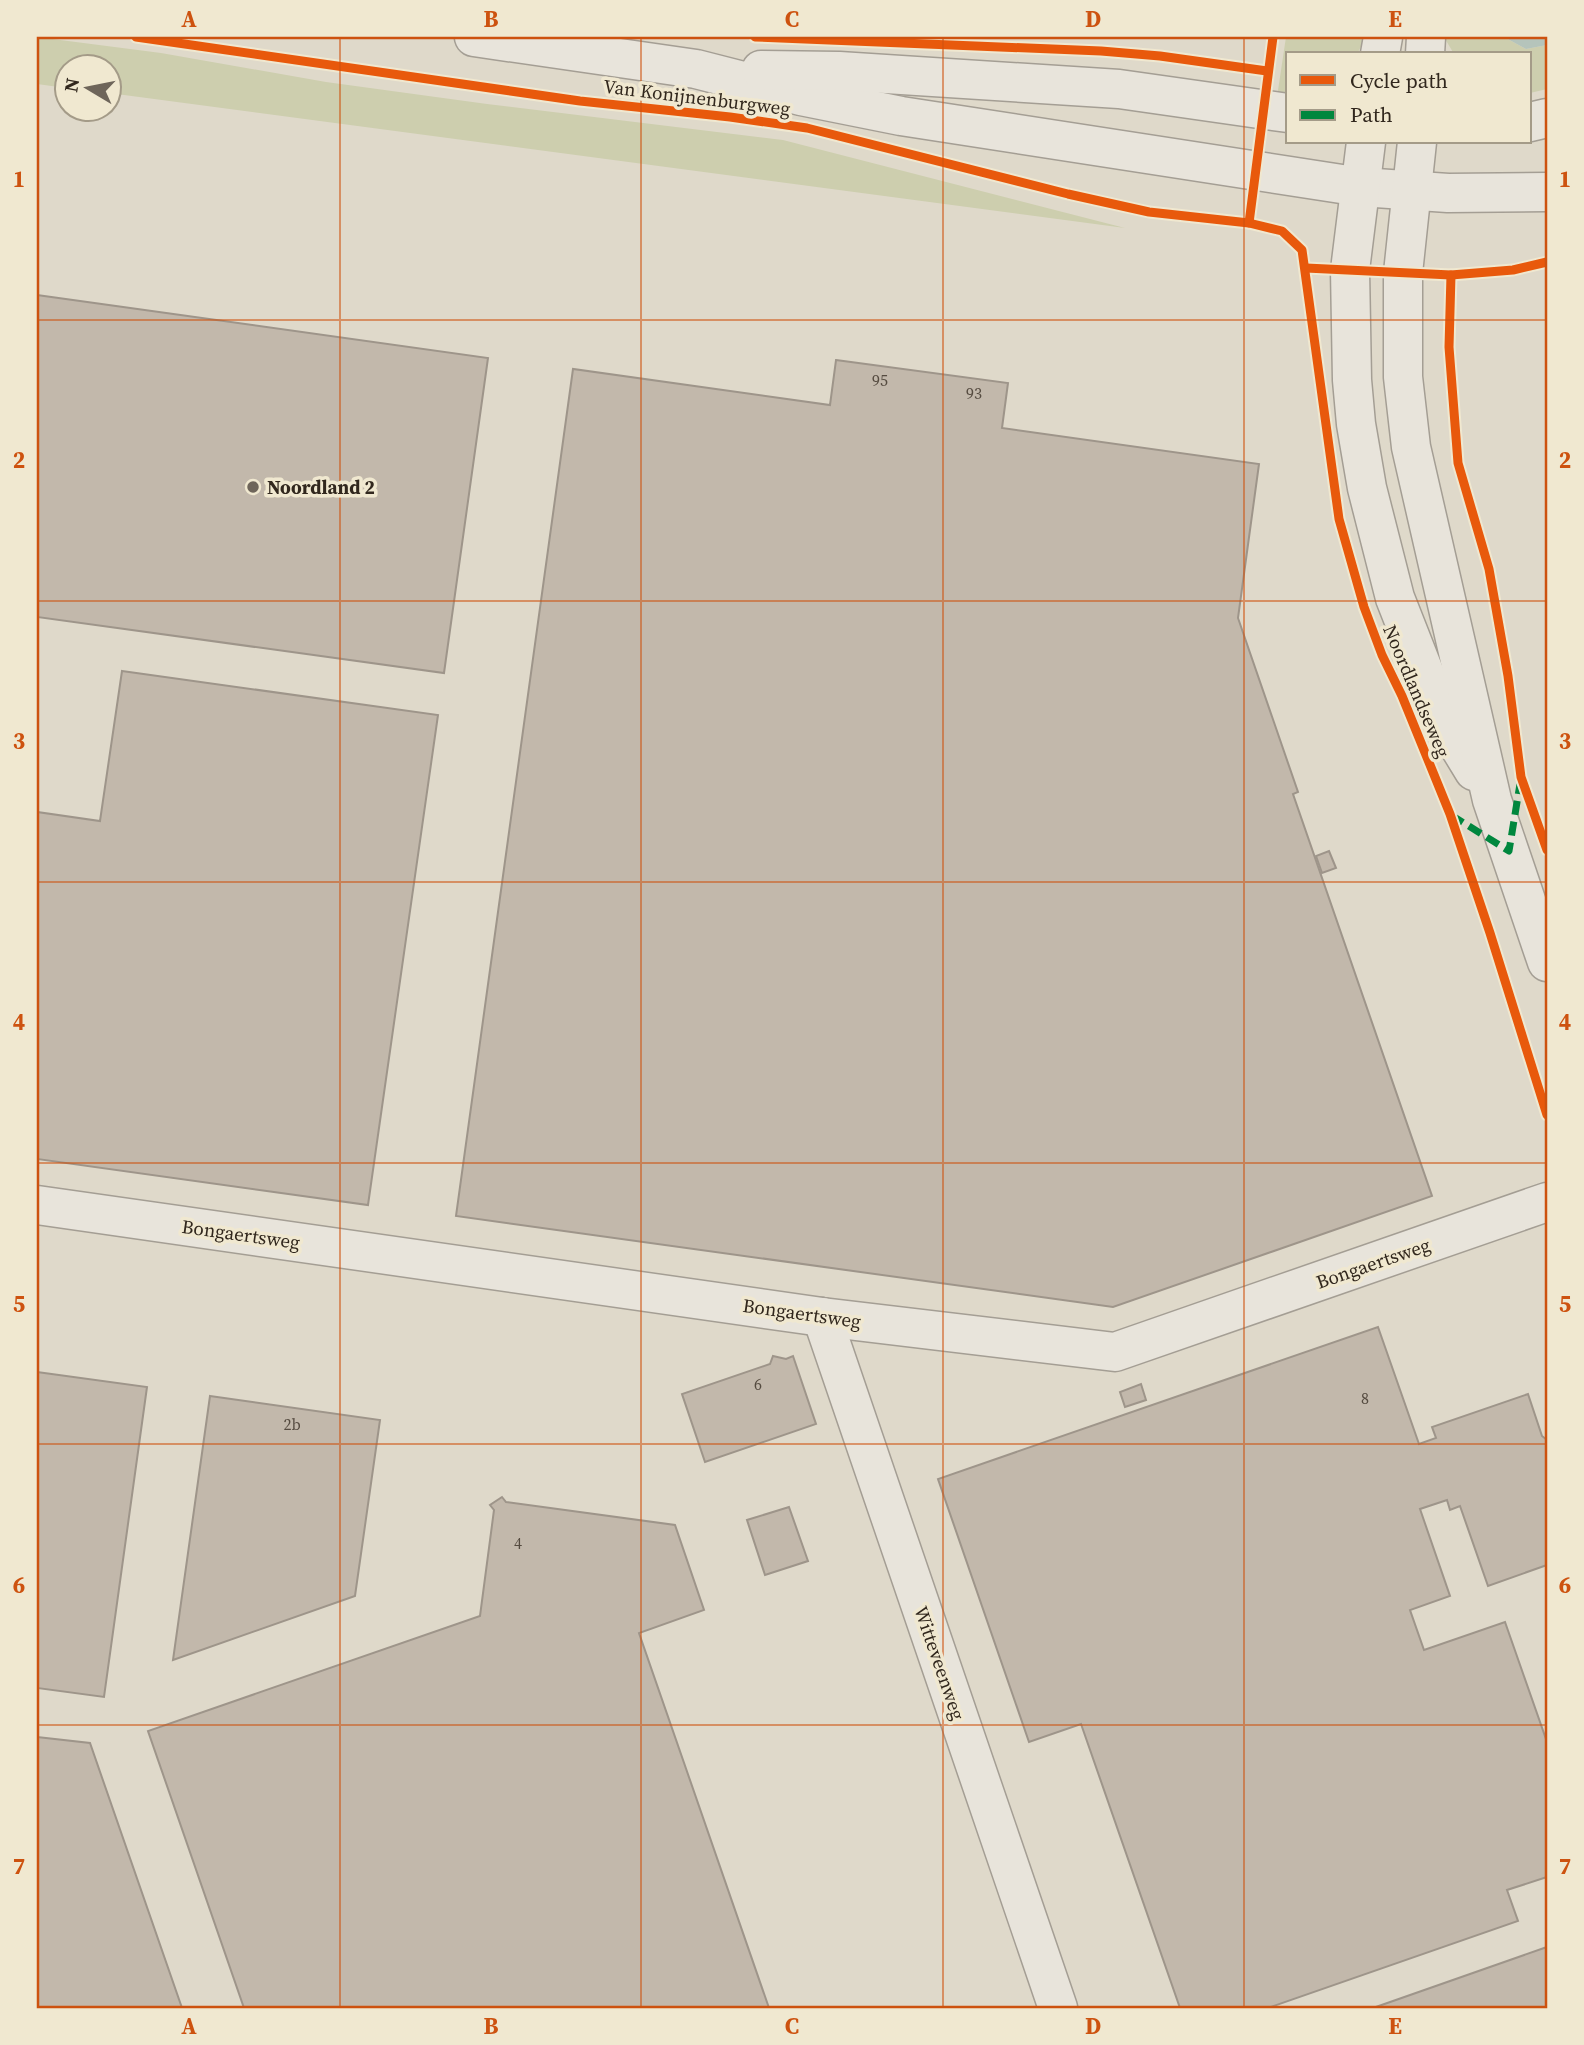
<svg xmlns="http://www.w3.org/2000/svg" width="1584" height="2045" viewBox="0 0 1584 2045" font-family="'Source Serif 4',serif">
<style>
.green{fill:#cdceae}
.water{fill:#b5c4bb}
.building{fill:#c2b8ab;stroke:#9e958a;stroke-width:2}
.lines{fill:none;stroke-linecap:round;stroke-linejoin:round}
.minor-casing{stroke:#a49e94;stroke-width:41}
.minor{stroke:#e8e4db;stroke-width:38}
.quiet{stroke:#00873e;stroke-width:7;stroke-dasharray:14 7;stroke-linecap:butt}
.cycleway-casing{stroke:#f0e8d0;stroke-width:13}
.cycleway{stroke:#e8590c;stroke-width:9}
.grid{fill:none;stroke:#cd520f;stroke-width:2;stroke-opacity:0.55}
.poi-dot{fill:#6e655a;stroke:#f0e8d0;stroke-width:2.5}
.labels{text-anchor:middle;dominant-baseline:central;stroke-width:7;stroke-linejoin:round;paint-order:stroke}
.number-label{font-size:16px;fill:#554b40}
.street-label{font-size:19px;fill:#31271d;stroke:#f0e8d0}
.poi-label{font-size:19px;font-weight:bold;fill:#31271d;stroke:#f0e8d0;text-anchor:start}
.neatline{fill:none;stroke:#cd520f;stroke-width:2.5}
.grid-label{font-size:23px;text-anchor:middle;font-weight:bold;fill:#cd520f}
</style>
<rect width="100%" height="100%" fill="#dfd9ca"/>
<g class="green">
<path d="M37 37 161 53 326 82 487 104 783 140 1125 228 109 93 108 66H66V88L37 84Z"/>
<path d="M1286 37H1366L1357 54H1288V94L1277 97Z"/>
<path d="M1444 37H1504L1526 49 1547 45V89L1530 93V54H1454Z"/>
</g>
<path class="water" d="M1504 37H1547V45L1526 49Z"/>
<g class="building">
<path d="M37 295 488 358 444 673 37 617Z"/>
<path d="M836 360 1008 383 1002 428 1259 464 1238 618 1298 792 1293 794 1432 1196 1113 1307 456 1216 573 369 830 405Z"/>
<path d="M122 671 438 715 368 1205 37 1159V812L100 821Z"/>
<path d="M1329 851 1336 868 1322 873 1316 856Z"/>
<path d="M1378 1327 1419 1444 1436 1438 1432 1427 1528 1394 1542 1436 1547 1440V1565L1488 1586 1460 1506 1450 1510 1447 1500 1420 1509 1450 1596 1410 1610 1424 1650 1505 1622 1547 1742V1877L1507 1890 1518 1921 1268 2008H1180L1081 1724 1029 1742 938 1479Z"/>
<path d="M773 1356 786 1359 793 1356 816 1424 705 1462 682 1394 770 1364Z"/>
<path d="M37 1372 147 1387 104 1697 37 1688Z"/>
<path d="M1141 1384 1146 1400 1125 1407 1120 1392Z"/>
<path d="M210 1396 380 1420 355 1596 173 1660Z"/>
<path d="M502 1497 506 1502 675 1525 704 1610 639 1633 769 2008H244L148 1731 480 1616 494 1510 490 1505Z"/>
<path d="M789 1507 808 1561 765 1575 747 1520Z"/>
<path d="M37 1737 90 1743 182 2008H37Z"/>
<path d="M1547 1947V2008H1373Z"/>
</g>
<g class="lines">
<defs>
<g id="minor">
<path d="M474 37 696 69 801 96 901 116 1361 187 1448 193 1547 192"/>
<path d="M1380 54 1383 37"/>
<path d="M1425 54 1426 37"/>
<path d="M761 70 839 71 1119 89 1288 113"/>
<path d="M1530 122 1547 118"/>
<path d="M1366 142 1350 270 1352 380 1356 424 1367 488 1395 598 1443 720 1474 771"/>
<path d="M1417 142 1403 273V377L1411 447 1492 800 1547 962"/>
<path d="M37 1205 822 1317 1115 1352 1547 1202"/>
<path d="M822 1317 1058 2008"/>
</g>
</defs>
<use href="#minor" class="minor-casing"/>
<use href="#minor" class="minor"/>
<path class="quiet" d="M1451 815 1509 851 1520 784"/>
<defs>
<g id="cycleway">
<path d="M136 37 580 101 730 117 807 128 1068 194 1149 212 1249 223"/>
<path d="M755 37 1101 51 1160 56 1267 71"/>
<path d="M1273 37 1249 223 1282 231 1302 250 1339 519 1364 607 1382 655 1402 696 1450 814 1490 933 1547 1115"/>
<path d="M1306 268 1451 275 1513 270 1547 262"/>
<path d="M1451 275 1449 347 1458 463 1489 569 1508 676 1521 777 1547 850"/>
</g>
</defs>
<use href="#cycleway" class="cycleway-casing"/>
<use href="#cycleway" class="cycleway"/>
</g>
<path class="grid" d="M340 37V2008M641 37V2008M943 37V2008M1244 37V2008M37 320H1547M37 601H1547M37 882H1547M37 1163H1547M37 1444H1547M37 1725H1547"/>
<circle class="poi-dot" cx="253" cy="487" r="7"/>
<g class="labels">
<g class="number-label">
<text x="880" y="380">95</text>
<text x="974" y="393">93</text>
<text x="758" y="1384">6</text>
<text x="1365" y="1398">8</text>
<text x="292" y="1424">2b</text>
<text x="518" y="1543">4</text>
</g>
<g class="street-label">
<text transform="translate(697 97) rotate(7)">Van Konijnenburgweg</text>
<text transform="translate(1417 691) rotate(67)">Noordlandseweg</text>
<text transform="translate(241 1234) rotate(8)">Bongaertsweg</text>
<text transform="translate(1373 1263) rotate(-19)">Bongaertsweg</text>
<text transform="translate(802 1313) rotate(8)">Bongaertsweg</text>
<text transform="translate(940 1663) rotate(71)">Witteveenweg</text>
</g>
<g class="poi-label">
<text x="267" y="487">Noordland 2</text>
</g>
</g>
<rect width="1584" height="2045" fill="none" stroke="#f0e8d0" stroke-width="77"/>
<rect x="1286" y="52" width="245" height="91" fill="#f0e8d0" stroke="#a49b88" stroke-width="2"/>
<rect x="1300" y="75" width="35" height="10" fill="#e8590c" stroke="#a49b88" stroke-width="2"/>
<text x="1350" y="88" font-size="21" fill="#31271d">Cycle path</text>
<rect x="1300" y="110" width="35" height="10" fill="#00873e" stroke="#a49b88" stroke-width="2"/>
<text x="1350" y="122" font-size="21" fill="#31271d">Path</text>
<g transform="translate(88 88) rotate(280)"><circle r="33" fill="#f0e8d0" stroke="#a49b88" stroke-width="2"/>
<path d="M0-5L12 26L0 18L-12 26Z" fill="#6e655a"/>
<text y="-10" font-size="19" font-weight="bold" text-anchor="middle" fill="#31271d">N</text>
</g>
<rect x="38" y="38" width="1508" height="1969" class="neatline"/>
<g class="grid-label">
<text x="189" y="27">A</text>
<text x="491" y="27">B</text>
<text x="792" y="27">C</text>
<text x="1093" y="27">D</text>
<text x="1395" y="27">E</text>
<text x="19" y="187">1</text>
<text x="1565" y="187">1</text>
<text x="19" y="468">2</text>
<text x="1565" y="468">2</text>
<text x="19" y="749">3</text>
<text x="1565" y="749">3</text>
<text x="19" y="1030">4</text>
<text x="1565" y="1030">4</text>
<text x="19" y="1312">5</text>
<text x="1565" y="1312">5</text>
<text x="19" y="1593">6</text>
<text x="1565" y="1593">6</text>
<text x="19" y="1874">7</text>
<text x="1565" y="1874">7</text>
<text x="189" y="2034">A</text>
<text x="491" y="2034">B</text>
<text x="792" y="2034">C</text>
<text x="1093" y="2034">D</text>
<text x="1395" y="2034">E</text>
</g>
</svg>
